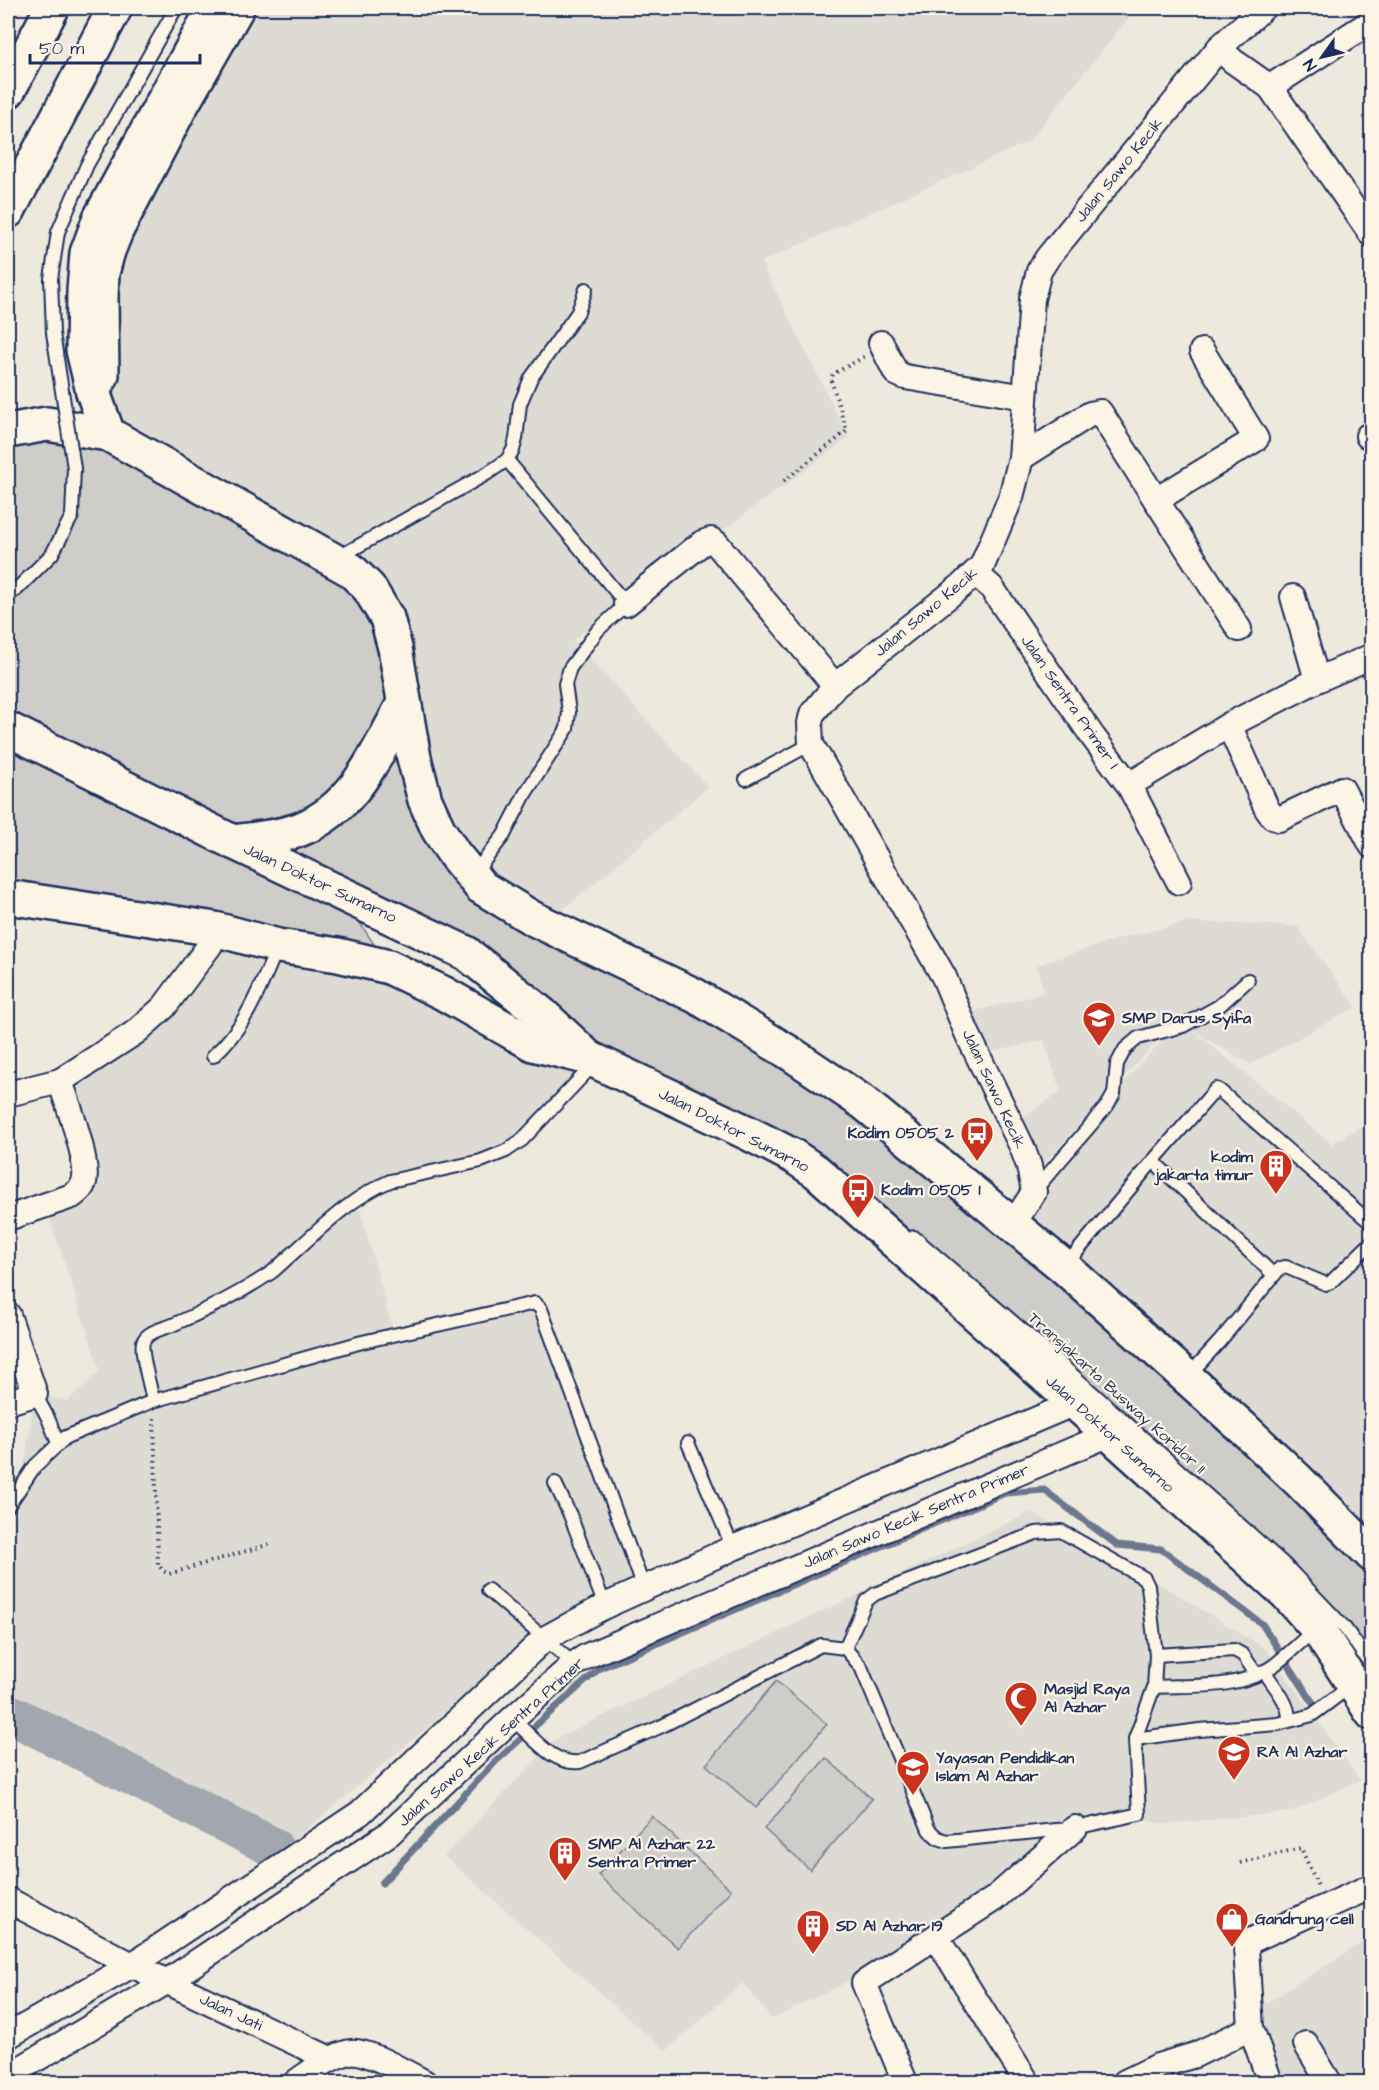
<svg xmlns="http://www.w3.org/2000/svg" width="1379" height="2090" viewBox="0 0 1379 2090" font-family="'Architects Daughter',sans-serif">
<style>
.built{fill:#dedbd4}
.green{fill:#cfcdca;stroke:#757e94;stroke-width:1.5}
.lines{fill:none;stroke-linecap:round;stroke-linejoin:round}
.stream{stroke:#6c778f;stroke-width:7}
.river{stroke:#a2a7af;stroke-width:40}
.lane-casing{stroke:#1b2f5e;stroke-width:16}
.street-casing{stroke:#1b2f5e;stroke-width:28}
.secondary-casing{stroke:#1b2f5e;stroke-width:38}
.primary-casing{stroke:#1b2f5e;stroke-width:38}
.highway-casing{stroke:#1b2f5e;stroke-width:38}
.path{stroke:#1b2f5e;stroke-width:4;stroke-dasharray:1.5 4.5;stroke-linecap:butt}
.lane{stroke:#fcf5e5;stroke-width:12}
.street{stroke:#fcf5e5;stroke-width:24}
.secondary{stroke:#fcf5e5;stroke-width:33}
.primary{stroke:#fcf5e5;stroke-width:33}
.highway{stroke:#fcf5e5;stroke-width:33}
.lane-bridge-casing{stroke:#1b2f5e;stroke-width:16;stroke-linecap:butt}
.lane-bridge{stroke:#fcf5e5;stroke-width:12}
.labels{text-anchor:middle;dominant-baseline:central;stroke-width:4.5;stroke-linejoin:round;paint-order:stroke}
.street-label{font-size:16px;fill:#1b2f5e;stroke:#fcf5e5}
.poi-label{font-size:16px;font-weight:bold;fill:#1b2f5e;stroke:#fcf5e5;text-anchor:start}
</style>
<rect width="100%" height="100%" fill="#eee9dd"/>
<filter id="ink" filterUnits="userSpaceOnUse"><feTurbulence type="fractalNoise" baseFrequency=".0167" numOctaves="2"/><feDisplacementMap in="SourceGraphic" scale="12" xChannelSelector="R" yChannelSelector="G"/><feConvolveMatrix kernelMatrix="1 2 1 2 8 2 1 2 1" color-interpolation-filters="sRGB"/></filter>
<g filter="url(#ink)">
<g class="built">
<path d="M238 8H1137L1028 142 761 262 849 438 573 640 708 787 546 924 481 887 108 435V251Z"/>
<path d="M1188 922 1297 926 1356 1007 1251 1064 1204 1038 1179 1018 1028 1180 1018 1120 1061 1092 1044 1040 978 1055 968 1013 1044 993 1037 965 1118 939Z"/>
<path d="M218 929 389 967 596 1061 522 1140 488 1158 390 1181 358 1201 394 1334 536 1303 634 1580 544 1628 292 1842 8 1697V1563L10 1560 35 1394 68 1401 100 1371 49 1216 79 1191 60 1081 136 1032Z"/>
<path d="M1181 1021 1332 1144 1371 1120V1737L1315 1652 1076 1403 943 1284 1017 1195Z"/>
<path d="M1031 1512 1130 1566 1266 1649 1360 1780 1291 1812 1165 1824 1108 1813 861 1975 772 2019 742 1983 666 2051 444 1856 557 1738Z"/>
<path d="M1371 1937V2082H1275L1256 2010Z"/>
</g>
<g class="green">
<path d="M69 428 367 585 460 862 823 1075 1371 1555V1644L1361 1652 1344 1627 917 1240 341 894 389 967 8 897V432Z"/>
<path d="M776 1681 827 1724 756 1808 706 1765Z"/>
<path d="M826 1758 872 1799 810 1870 764 1829Z"/>
<path d="M652 1816 731 1890 678 1948 598 1875Z"/>
</g>
<g class="lines">
<path class="stream" d="M382 1883 495 1762 600 1668 1005 1493 1044 1490 1117 1545 1161 1549 1262 1624 1319 1712"/>
<path class="river" d="M8 1713 273 1847"/>
<defs>
<g id="lane">
<path d="M337 558 488 473 507 460 513 450 516 439 520 404 531 378 578 312 586 289"/>
<path d="M746 779 811 744"/>
<path d="M473 875 504 835 525 794 567 729 569 712 565 684 570 668 598 630 626 604 507 460"/>
<path d="M213 1056C248 1025 259 988 278 947"/>
<path d="M1153 1161 1274 1275"/>
<path d="M1034 1191 1107 1106 1114 1094 1117 1064 1125 1049 1138 1038 1183 1026 1219 1006 1248 980"/>
<path d="M914 1237 1027 1334 1285 1565 1344 1627 1372 1666"/>
<path d="M1065 1266 1153 1161 1216 1089 1219 1090 1372 1224"/>
<path d="M1188 1376 1220 1341 1280 1268 1286 1267 1326 1284 1331 1282 1372 1242"/>
<path d="M35 1394 48 1418 58 1443"/>
<path d="M153 1401C151 1388 140 1353 143 1342 147 1332 161 1329 170 1326 205 1311 241 1293 272 1272 309 1240 345 1200 390 1181L481 1161 506 1151 522 1140 594 1064"/>
<path d="M688 1443 733 1548"/>
<path d="M555 1483 570 1515 605 1606"/>
<path d="M8 1506 35 1466 66 1437 153 1401 362 1342 535 1303 541 1309 644 1588"/>
<path d="M488 1590 574 1664"/>
<path d="M1156 1655 1234 1650 1243 1655 1257 1675"/>
<path d="M1264 1671C1273 1685 1290 1703 1289 1720"/>
<path d="M1154 1687C1192 1685 1240 1690 1273 1666 1288 1655 1301 1641 1316 1629"/>
<path d="M512 1719C532 1735 552 1766 580 1762L662 1726 821 1645 845 1648 861 1667 929 1830 938 1838 947 1841 1075 1828 1139 1814 1135 1739 1154 1687 1156 1655 1148 1586 1144 1578 1061 1531 1036 1533 875 1594 866 1601 845 1648"/>
<path d="M1135 1739 1199 1730 1278 1724 1312 1715 1352 1685"/>
</g>
<g id="street">
<path d="M1219 48 1233 61 1270 87 1372 235"/>
<path d="M1270 87 1372 21"/>
<path d="M881 343 896 373 905 377 1025 397"/>
<path d="M1368 436H1372"/>
<path d="M1021 458 1090 414 1100 412 1156 500 1256 439 1202 351"/>
<path d="M1156 500 1239 629"/>
<path d="M973 576 982 579 991 587 1093 737 1129 785 1179 882"/>
<path d="M1293 597 1317 680"/>
<path d="M626 604 702 543 711 540 716 543 835 686"/>
<path d="M1229 725 1267 809 1273 817 1279 819 1342 789 1372 846"/>
<path d="M1129 785 1229 725 1317 680 1372 656"/>
<path d="M8 1094 60 1081"/>
<path d="M8 1218 72 1196C77 1192 82 1189 84 1182 90 1164 67 1101 60 1081L136 1032 164 1007 210 945 218 929"/>
<path d="M1012 1226 1034 1192 1029 1166 1022 1147 967 1033 944 977 811 744 810 723 812 714 835 686 961 586 982 566 1011 497 1021 458 1032 299 1039 271 1048 257 1219 48 1263 8"/>
<path d="M8 1315 35 1394 8 1402"/>
<path d="M8 1900 132 1965 330 2059"/>
<path d="M936 1937 1027 2082"/>
<path d="M8 2036 132 1965 360 1813 544 1639 605 1606 733 1548 1075 1403"/>
<path d="M1306 2044 1329 2082"/>
<path d="M8 2076 168 1981 390 1833 512 1719 574 1664 587 1656 1110 1434"/>
<path d="M296 2082C312 2071 330 2056 350 2052 368 2049 407 2074 424 2082"/>
<path d="M905 2082 864 1983 994 1899 1075 1828"/>
<path d="M1125 2082 1158 2066 1195 2055 1251 2028"/>
<path d="M1270 2082 1251 2028 1246 1947 1250 1941 1372 1886"/>
</g>
<g id="secondary">
<path d="M108 434 93 392 102 375 101 297 102 273 108 251 116 231 181 106 237 8"/>
<path d="M8 897 215 929 278 946 338 955 389 967 443 993 533 1044 589 1058"/>
</g>
<g id="primary">
<path d="M8 431 47 424 108 434 351 570 369 588 387 618 395 648 414 758 425 800 438 829 454 854 481 887 532 918 696 996 793 1055 864 1103 1064 1267 1243 1428 1299 1481 1372 1555"/>
<path d="M8 729 233 842 466 953 542 1014 589 1058 748 1133 793 1156 817 1172 1110 1434 1287 1594 1317 1628 1372 1713"/>
<path d="M233 842C255 839 281 837 301 829 356 807 378 751 404 703"/>
</g>
<g id="highway">
<path d="M8 91 52 8"/>
<path d="M8 211 115 8"/>
<path d="M93 392 83 350 84 290 87 253 100 218 214 8"/>
</g>
</defs>
<use href="#lane" class="lane-casing"/>
<use href="#street" class="street-casing"/>
<use href="#secondary" class="secondary-casing"/>
<use href="#primary" class="primary-casing"/>
<use href="#highway" class="highway-casing"/>
<g class="path">
<path d="M784 481 847 431 831 380 833 374 864 357"/>
<path d="M154 1418 158 1564 163 1571 169 1574 270 1544"/>
<path d="M1240 1863 1301 1848 1318 1886"/>
</g>
<use href="#lane" class="lane"/>
<use href="#street" class="street"/>
<use href="#secondary" class="secondary"/>
<use href="#primary" class="primary"/>
<use href="#highway" class="highway"/>
<defs>
<path id="lane-bridge" d="M8 595 17 589 52 554 72 516 74 468 53 333 51 279 58 232 87 165 176 8"/>
</defs>
<use href="#lane-bridge" class="lane-bridge-casing"/>
<use href="#lane-bridge" class="lane-bridge"/>
</g>
</g>
<defs>
<symbol id="school-pin" viewBox="-11 -11 22 30"><path d="M0 17L-7.5 6A9.5 9.5 0 1 1 7.5 6Z" fill="#c8321e" stroke="#fcf5e5"/><path d="M0-5L7-2L0 1L-7-2ZM-4 1L0 2.5L4 1V4Q0 6-4 4Z" fill="#fff"/></symbol>
<symbol id="bus-pin" viewBox="-11 -11 22 30"><path d="M0 17L-7.5 6A9.5 9.5 0 1 1 7.5 6Z" fill="#c8321e" stroke="#fcf5e5"/><path d="M-5-6H5V4H4V6H2V4H-2V6H-4V4H-5ZM-3.5-4V0h7V-4ZM-3.5 1.2v1.5H-2V1.2ZM2 1.2v1.5H3.5V1.2Z" fill="#fff"/></symbol>
<symbol id="building-pin" viewBox="-11 -11 22 30"><path d="M0 17L-7.5 6A9.5 9.5 0 1 1 7.5 6Z" fill="#c8321e" stroke="#fcf5e5"/><path d="M-4-6H4V6H1V3H-1V6H-4ZM-2.5-4.3h1.7v1.8h-1.7ZM.8-4.3h1.7v1.8H.8ZM-2.5-1h1.7V.8h-1.7ZM.8-1h1.7V.8H.8Z" fill="#fff"/></symbol>
<symbol id="mosque-pin" viewBox="-11 -11 22 30"><path d="M0 17L-7.5 6A9.5 9.5 0 1 1 7.5 6Z" fill="#c8321e" stroke="#fcf5e5"/><path d="M3.5-4.9A6 6 0 1 0 3.5 4.9A5 5 0 1 1 3.5-4.9Z" fill="#fff"/></symbol>
<symbol id="shop-pin" viewBox="-11 -11 22 30"><path d="M0 17L-7.5 6A9.5 9.5 0 1 1 7.5 6Z" fill="#c8321e" stroke="#fcf5e5"/><path d="M-5-2.5h2.3a2.7 3.5 0 0 1 5.4 0H5L5.5 6h-11ZM-1.5-2.5h3a1.5 2.3 0 0 0-3 0Z" fill="#fff"/></symbol>
</defs>
<g fill-rule="evenodd">
<use href="#school-pin" x="1080" y="999" width="38" height="52"/>
<use href="#bus-pin" x="958" y="1114" width="38" height="52"/>
<use href="#building-pin" x="1257" y="1147" width="38" height="52"/>
<use href="#bus-pin" x="839" y="1171" width="38" height="52"/>
<use href="#mosque-pin" x="1002" y="1679" width="38" height="52"/>
<use href="#school-pin" x="1215" y="1733" width="38" height="52"/>
<use href="#school-pin" x="894" y="1748" width="38" height="52"/>
<use href="#building-pin" x="546" y="1834" width="38" height="52"/>
<use href="#shop-pin" x="1213" y="1900" width="38" height="52"/>
<use href="#building-pin" x="794" y="1907" width="38" height="52"/>
</g>
<g class="labels">
<g class="street-label">
<text transform="translate(1119 170) rotate(-51)">Jalan Sawo Kecik</text>
<text transform="translate(926 612) rotate(-40)">Jalan Sawo Kecik</text>
<text transform="translate(1070 702) rotate(55)">Jalan Sentra Primer I</text>
<text transform="translate(320 883) rotate(25)">Jalan Doktor Sumarno</text>
<text transform="translate(994 1089) rotate(65)">Jalan Sawo Kecik</text>
<text transform="translate(734 1130) rotate(27)">Jalan Doktor Sumarno</text>
<text transform="translate(1117 1393) rotate(42)">Transjakarta Busway Koridor 11</text>
<text transform="translate(1110 1434) rotate(42)">Jalan Doktor Sumarno</text>
<text transform="translate(916 1516) rotate(-23)">Jalan Sawo Kecik Sentra Primer</text>
<text transform="translate(491 1742) rotate(-42)">Jalan Sawo Kecik Sentra Primer</text>
<text transform="translate(231 2012) rotate(25)">Jalan Jati</text>
</g>
<g class="poi-label">
<text x="1122" y="1018">SMP Darus Syifa</text>
<text x="954" y="1133" text-anchor="end">Kodim 0505 2</text>
<text x="1253" y="1157" text-anchor="end">kodim<tspan x="1253" dy="18">jakarta timur</tspan></text>
<text x="881" y="1190">Kodim 0505 1</text>
<text x="1044" y="1689">Masjid Raya<tspan x="1044" dy="18">Al Azhar</tspan></text>
<text x="1257" y="1752">RA Al Azhar</text>
<text x="936" y="1758">Yayasan Pendidikan<tspan x="936" dy="18">Islam Al Azhar</tspan></text>
<text x="588" y="1844">SMP Al Azhar 22<tspan x="588" dy="18">Sentra Primer</tspan></text>
<text x="1255" y="1919">Gandrung cell</text>
<text x="836" y="1926">SD Al Azhar 19</text>
</g>
</g>
<rect width="1379" height="2090" fill="none" stroke="#fcf5e5" stroke-width="30"/>
<rect x="15" y="15" width="1349" height="2060" fill="none" stroke="#1b2f5e" stroke-width="2" filter="url(#ink)"/>
<g transform="translate(1322 57) rotate(236)" stroke="#fcf5e5" stroke-width="4.5" paint-order="stroke">
<path d="M0-4.5L10 22L0 15L-10 22Z" fill="#1b2f5e"/>
<text y="-9" font-size="16" font-weight="bold" text-anchor="middle" fill="#1b2f5e">N</text>
</g>
<path d="M30 54v9h170v-9" fill="none" stroke="#1b2f5e" stroke-width="3"/>
<text x="39" y="54" font-size="18" fill="#1b2f5e" stroke="#fcf5e5" stroke-width="4.5" paint-order="stroke">50 m</text>
</svg>
